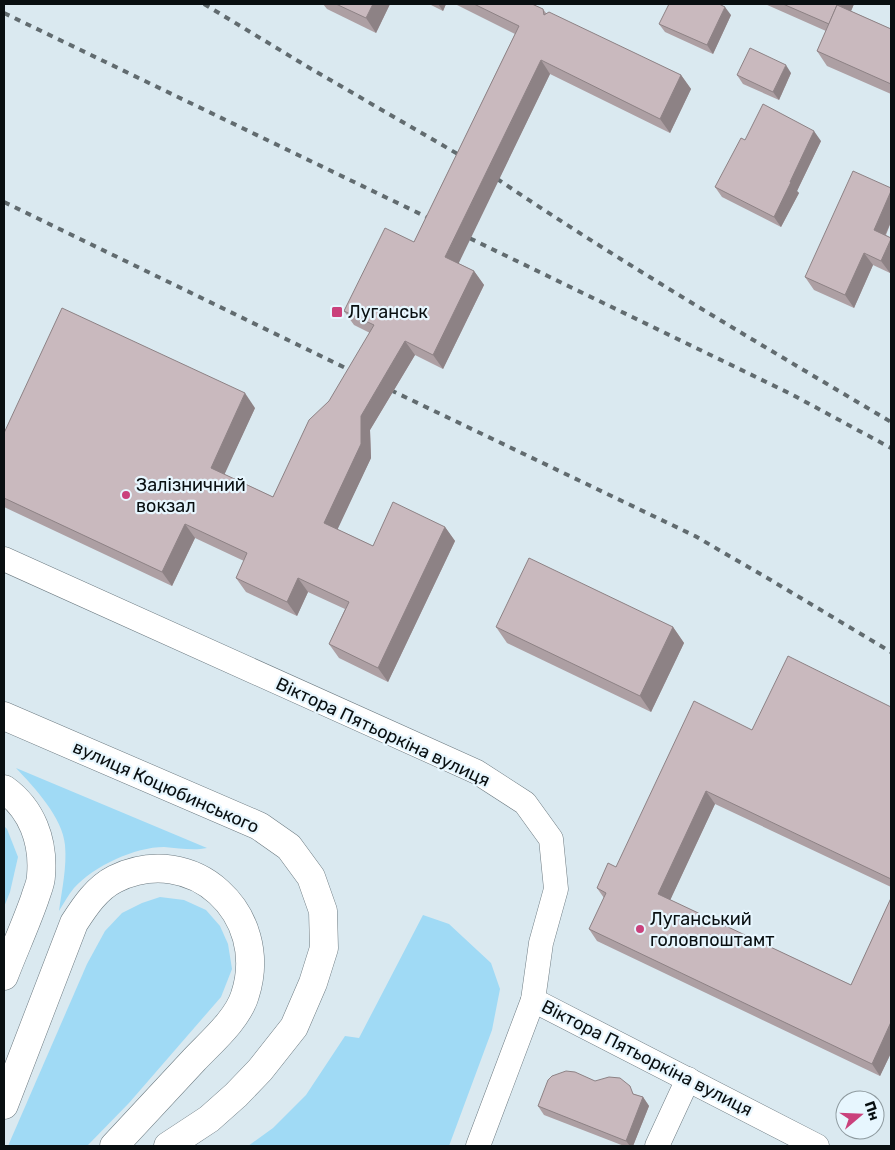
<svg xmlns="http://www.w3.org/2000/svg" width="895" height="1150" font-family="Rubik,sans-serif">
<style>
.green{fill:#a0daf5}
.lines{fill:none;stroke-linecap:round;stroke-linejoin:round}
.street-casing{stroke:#6d7b82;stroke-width:25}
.secondary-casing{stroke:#6d7b82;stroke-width:29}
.street{stroke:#fff;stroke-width:24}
.secondary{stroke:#fff;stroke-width:28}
.rail{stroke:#616b6f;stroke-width:4;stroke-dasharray:6 6;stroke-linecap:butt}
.wall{fill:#ad9fa3}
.shaded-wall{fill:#8d8285}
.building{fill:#c9b9be;stroke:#8d8285}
.poi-dot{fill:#ca417c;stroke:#e7f6fe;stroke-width:2}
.labels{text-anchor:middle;stroke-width:4.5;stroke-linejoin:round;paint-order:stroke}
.poi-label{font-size:18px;fill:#090f11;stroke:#e7f6fe;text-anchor:start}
.street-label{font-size:18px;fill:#090f11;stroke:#e7f6fe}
</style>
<rect width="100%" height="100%" fill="#dae9f0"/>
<g class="green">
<path d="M16,768l191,80c-14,3 -28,0 -43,-1 -29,0 -70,19 -90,41 -6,7 -10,15 -15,23 3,-22 8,-44 6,-66 -2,-27 -31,-58 -49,-77z"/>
<path d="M4,826l3,3 11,28 -8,35 -6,15z"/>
<path d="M160,897l24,3 22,10 14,16 8,18 4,25 -11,28 -92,106 -42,43h-79l79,-182 18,-33 17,-18 20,-10z"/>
<path d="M423,915l26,9 42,39 9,26 -8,41 -43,116h-201l25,-18 33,-33 39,-59 14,2z"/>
</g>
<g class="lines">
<defs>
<g id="street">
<path d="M4,559l473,213 48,31 26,36 5,50 -15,54 -8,57 -55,146"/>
<path d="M533,1000l284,146"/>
<path d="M657,1146l31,-67"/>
</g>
<g id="secondary">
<path d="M4,716l255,110 30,21 22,30 12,34 1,37 -11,35 -19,44 -34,43 -24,25 -27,24 -41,27"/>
<path d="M4,789c28,20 40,52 37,87 0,7 -4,15 -6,22 -9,26 -21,52 -31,78"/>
<path d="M4,1105l70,-182c11,-17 23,-35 41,-44 78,-38 156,35 130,116 -7,24 -34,47 -51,65 -27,29 -54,58 -80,86"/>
</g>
</defs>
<use href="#street" class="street-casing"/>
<use href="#secondary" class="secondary-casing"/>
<use href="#street" class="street"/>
<use href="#secondary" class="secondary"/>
<g class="rail">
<path d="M204,4l104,63 160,93"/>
<path d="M4,13l435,210"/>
<path d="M487,172c131,89 268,169 404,250"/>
<path d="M4,202l356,173"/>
<path d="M459,233l332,161 100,54"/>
<path d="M380,385l315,151 74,43 122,73"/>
</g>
</g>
<g class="wall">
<path d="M323,4h67l-14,29 -49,-24z"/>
<path d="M429,4h17l-3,7z"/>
<path d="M455,4h77l11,5 3,4 135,62 10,14 -21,44 -120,-59 -92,189 16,8 10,14 -41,84 -28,-14 -45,75 1,28 -34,71 36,17 72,-19 10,14 -67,141 -49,-24 -10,-14 16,-35 -37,-17 -11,24 -51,-24 -10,-14 8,-17 -49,-23 -23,48 -168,-79v-74l251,-25 -31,66 49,23 97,-164 -16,-8 -10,-14 70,-69 101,-208z"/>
<path d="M765,4h89l-3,7 40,18v65l-64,-28 -10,-15 9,-20z"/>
<path d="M731,15l-18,39 -48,-22 -6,-8z"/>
<path d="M791,73l-12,27 -36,-16 -6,-9z"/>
<path d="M745,140l76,1 -24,50 2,2 -18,34 -59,-30 -7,-10z"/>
<path d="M891,188v34l-5,13 5,3v33l-1,2 -17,-8 -19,43 -40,-18 -9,-13z"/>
<path d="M496,627h177l11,16 -33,69 -144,-69z"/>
<path d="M891,707v180l-176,-83 -45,96 181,85 40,-87v155l-11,23 -283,-135 -8,-12 15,-31 -7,-10 19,-21 136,-137z"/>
<path d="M595,1081l48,16 6,9 -16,40h-9l-80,-31 -6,-9z"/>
</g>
<g class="shaded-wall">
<path d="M373,4h17l-14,29 -10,-15z"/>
<path d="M438,4h8l-3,7z"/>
<path d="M841,4h13l-14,33 -8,-12z"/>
<path d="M725,7l6,8 -18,39 -6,-9z"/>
<path d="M541,60l9,14 -95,197 -10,-14z"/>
<path d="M786,65l5,8 -12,27 -6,-8z"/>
<path d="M681,75l10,14 -21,44 -10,-14z"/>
<path d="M814,131l7,10 -24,50 2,2 -18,34 -7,-10 16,-35z"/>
<path d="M891,191v31l-9,20 -8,-12z"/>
<path d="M891,239v32l-1,2 -9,-12z"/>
<path d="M864,253l9,12 -19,43 -9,-13z"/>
<path d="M474,271l10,14 -41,84 -10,-14z"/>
<path d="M405,341l10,14 -45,75 1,28 -37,79 -10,-14 37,-107z"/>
<path d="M245,393l10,15 -34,74 -10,-14z"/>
<path d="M185,524l10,14 -23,48 -10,-14z"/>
<path d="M445,527l10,14 -67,141 -10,-14z"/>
<path d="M298,578l10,14 -11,24 -10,-14z"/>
<path d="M673,627l11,16 -33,69 -11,-16z"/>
<path d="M706,791l9,13 -48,103 -9,-13z"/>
<path d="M891,1022v31l-11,23 -8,-12z"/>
<path d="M643,1097l6,9 -16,40h-3l-4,-5z"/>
</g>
<g class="building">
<path d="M336,4h37l-7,14z"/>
<path d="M474,4h58l11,5 1,6 5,-3 132,63 -21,44 -119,-59 -96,197 29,14 -41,84 -28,-14 -44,75v28l-37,79 49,23 20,-44 52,25 -67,141 -49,-24 20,-42 -51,-24 -11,24 -51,-24 11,-25 -62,-29 -23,48 -158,-74v-65l58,-125 183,85 -34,75 62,29 36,-77 20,-19 45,-76 -30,-14 41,-83 29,14 105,-216z"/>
<path d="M669,4h50l6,3 -18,38 -48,-21z"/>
<path d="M783,4h58l-1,2 -3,-1 -8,19z"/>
<path d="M837,5l54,24v55l-74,-33z"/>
<path d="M750,48l36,17 -13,27 -36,-17z"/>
<path d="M763,104l51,27 -24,51h1l-17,35 -59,-30 26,-49 4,2z"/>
<path d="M853,171l38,17v3l-17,39 17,8v1l-10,22 -17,-8 -19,42 -40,-18z"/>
<path d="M529,558l144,69 -33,69 -144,-69z"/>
<path d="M788,656l103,51v172l-185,-88 -48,103 193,91 40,-87v124l-19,42 -283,-135 17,-36 -9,-5 11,-25 8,4 78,-166 58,29z"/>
<path d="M566,1071l9,1 20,9 14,-4 11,1 10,8 3,8 10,3 -17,44 -88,-35 10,-26 4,-4z"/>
</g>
<g class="poi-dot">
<rect x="331" y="306" width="12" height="12" rx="2.5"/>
<circle cx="126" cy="495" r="5"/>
<circle cx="640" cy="929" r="5"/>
</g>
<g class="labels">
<g class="poi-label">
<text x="348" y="318">Луганськ</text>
<text x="136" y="491">Залізничний<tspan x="136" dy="21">вокзал</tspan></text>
<text x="650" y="925">Луганський<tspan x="650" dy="21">головпоштамт</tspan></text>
</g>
<g class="street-label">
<text transform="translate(383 732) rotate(25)" y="6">Віктора Пятьоркіна вулиця</text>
<text transform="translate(166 787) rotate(24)" y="6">вулиця Коцюбинського</text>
<text transform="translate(647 1058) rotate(27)" y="6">Віктора Пятьоркіна вулиця</text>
</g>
</g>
<rect width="895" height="1150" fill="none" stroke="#090f11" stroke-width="10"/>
<g transform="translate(860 1115) rotate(71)"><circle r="24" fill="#e7f6fe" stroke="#8e9a9f"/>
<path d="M0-4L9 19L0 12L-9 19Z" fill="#ca417c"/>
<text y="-8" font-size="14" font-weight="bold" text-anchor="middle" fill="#090f11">Пн</text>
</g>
</svg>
